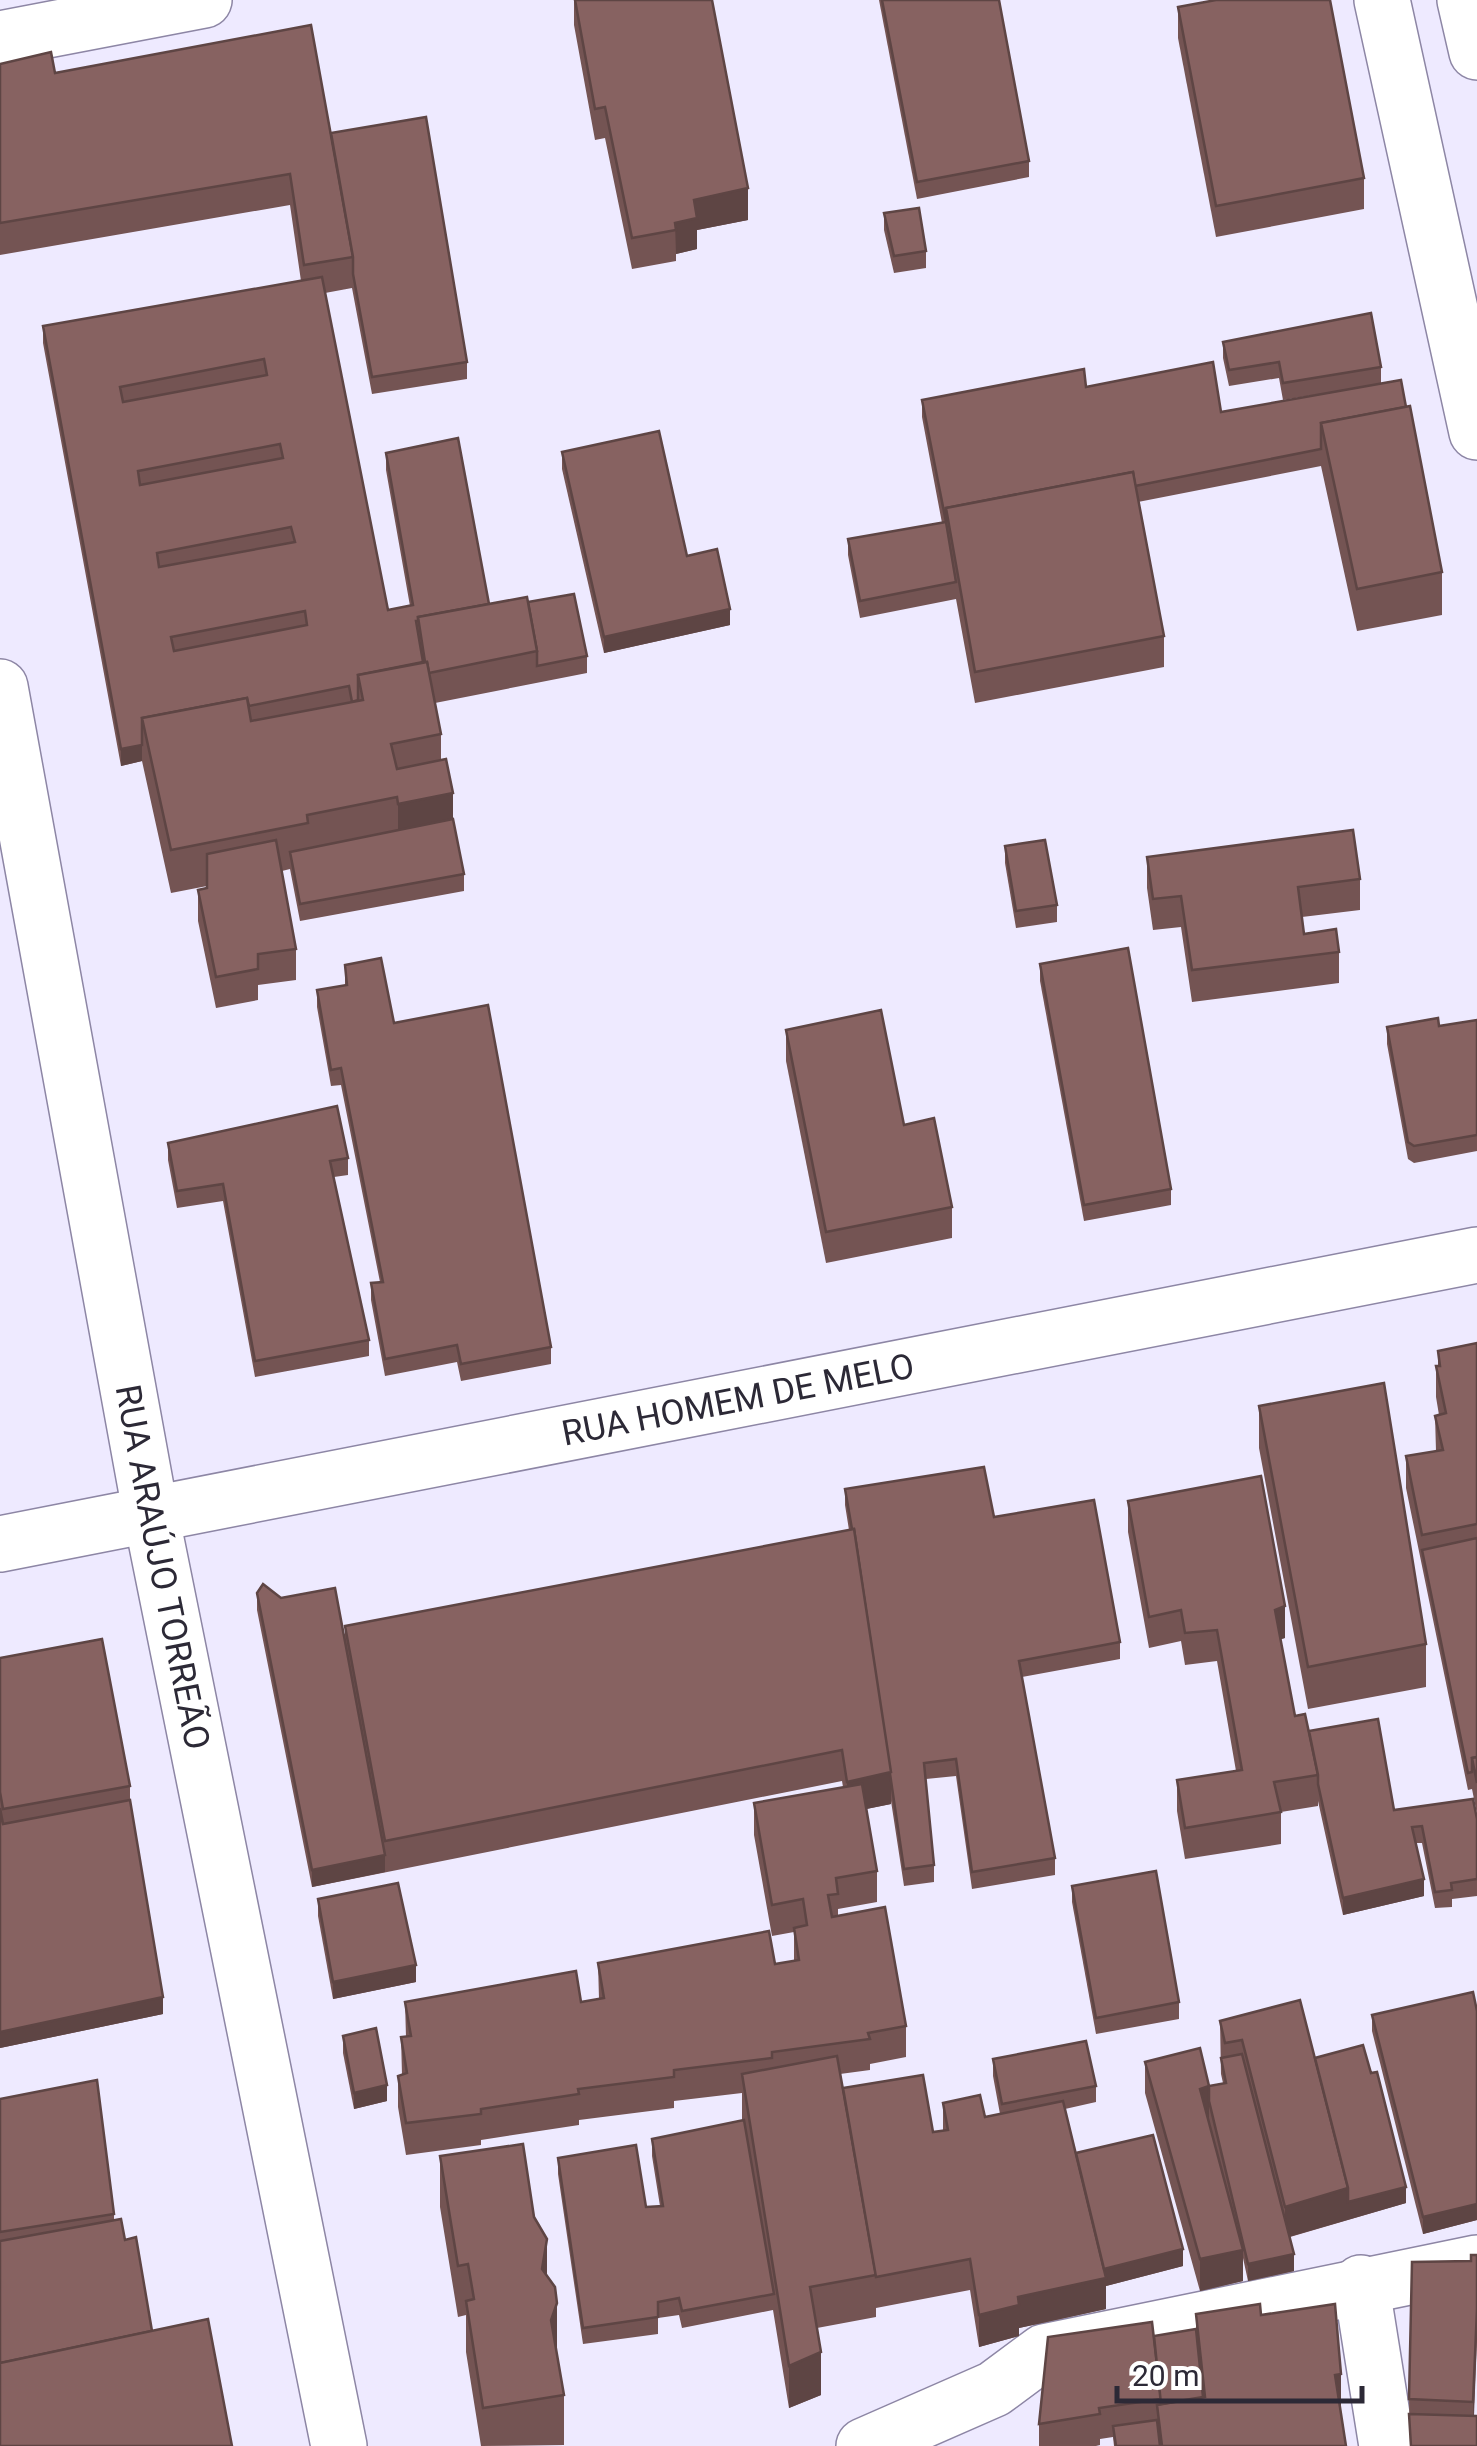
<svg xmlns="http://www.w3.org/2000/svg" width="1477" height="2446" font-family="Roboto,sans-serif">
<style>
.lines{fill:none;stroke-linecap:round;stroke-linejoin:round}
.minor-casing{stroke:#8d86a5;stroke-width:58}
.minor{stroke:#fff;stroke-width:55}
.wall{fill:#745453}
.shaded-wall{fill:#5e4544}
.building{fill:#876261;stroke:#5e4544;stroke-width:2.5;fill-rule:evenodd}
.labels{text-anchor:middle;stroke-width:10;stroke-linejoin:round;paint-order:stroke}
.street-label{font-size:35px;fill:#2c2936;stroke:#fff}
</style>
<rect width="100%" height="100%" fill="#eeeaff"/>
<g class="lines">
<defs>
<g id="minor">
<path d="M1382,0l95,432"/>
<path d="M1465,0l12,52"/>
<path d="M0,39l204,-39"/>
<path id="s1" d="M0,687l151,828 188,931"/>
<path id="s2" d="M0,1544l1477,-289"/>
<path d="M1361,2283l26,163"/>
<path d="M864,2446l130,-57 50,-37 433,-89"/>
</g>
</defs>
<use href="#minor" class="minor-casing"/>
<use href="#minor" class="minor"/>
</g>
<g class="wall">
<path d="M574,0h138l36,220 -51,10v19l-21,5v7l-44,8 -27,-131 -10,2 -21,-115z"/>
<path d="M879,0h120l30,161v16l-112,22z"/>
<path d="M1178,7l186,171v31l-148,28 -38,-199z"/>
<path d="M0,64l55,9 276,60 136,229v17l-95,15 -20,-106 -27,5 63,317 22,-4 -24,-136v-17l103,151 39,-2 59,54v17l-152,30 6,31v26l23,114v17l-164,30 -10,-52 -8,2 14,78v31l-38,5v15l-42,8 -18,-87v-31l9,-2v-2l-36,7 -29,-132 -21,5 -78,-423v-17l258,-45 -11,-76 -290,50z"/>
<path d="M884,213l42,38v17l-32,5 -10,-43z"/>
<path d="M1223,342l158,25v17l-98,16 -4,-22 -50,8 -6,-28z"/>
<path d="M1086,387l135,25 185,-5 36,165v43l-85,16 -36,-165 -183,36 26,134v31l-189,36 -19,-104 -96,19 -12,-63v-16l94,-16 -20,-106v-17z"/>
<path d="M562,452l125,104 43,69 -126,28 -42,-184z"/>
<path d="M1005,846l52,59v17l-41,6 -11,-65z"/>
<path d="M1147,857l213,22v31l-58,7 2,17 35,18v31l-147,19 -11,-75 -28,3 -6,-42z"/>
<path d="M1040,964l131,225v16l-87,16 -44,-240z"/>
<path d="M345,965l49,58 157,324v17l-90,17 -4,-19 -72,14 -14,-76v-17l9,-1 -39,-197 -10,1 -14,-79v-17l28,-5z"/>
<path d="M1477,1020v131l-63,12 -6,-4 -21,-115v-17l52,-1z"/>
<path d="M786,1030l118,95 48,82v31l-126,25 -40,-202z"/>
<path d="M168,1143l180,15v17l-14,2 35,163v16l-114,21 -32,-176 -46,7 -9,-48z"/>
<path d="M1477,1343v471l-5,-25 -4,1 -62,-302v-32l30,-5 -1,-35 4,-1 -3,-18v-31h2v-15z"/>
<path d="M1259,1406l167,238v43l-118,22 -49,-261z"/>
<path d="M845,1489l149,28 126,125v17l-98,18 33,181v17l-83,14 -16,-113 -30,3 8,86v17l-30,4 -13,-85v3l-25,5 11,62v31l-39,7v7l68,110v31l-36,7v6l-30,4 3,14 90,44 10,-1v-28l42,14 15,-3 -7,-38v-17l103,27v16l-31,7 11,44 107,113 -77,20v23l-87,19v8l-40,11 -9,-57 -94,18v9l-59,11 4,67 -32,13 -16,-98 -91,18 -3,-13 -21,3v16l-75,10 -25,-170v-16l88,49 14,-1 -8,-50v-17l90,-19v-27l-68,8v7l-95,12v5l-98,15v5l-75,10 -8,-48v-31l4,-1 -1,-38h5l-1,-35h176l18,-3 -1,-36 177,1 19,-3v-29l-22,4 -18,-101v-32l89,-16 -1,-6 -530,106 -55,-277v-17l24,5 64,44v-16l504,-96 -4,-25z"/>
<path d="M1128,1501l157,137 -5,1 15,77 14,15 85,79 83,9v77l-25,3v8l-17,1 -13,-65h-6l8,53 -81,19 -25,-114v5l-37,6v32l-96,15 -8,-48v-31l59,-9 -19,-110 -32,4 -4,-24 -32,7 -21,-116z"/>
<path d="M0,1658l130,128v14l33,214 -163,34z"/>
<path d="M1072,1886l107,116v17l-83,15 -24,-132z"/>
<path d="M318,1899l98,83 -83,17 -15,-83z"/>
<path d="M1477,2011v209l-54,14 -51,-203v-16z"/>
<path d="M1220,2021l95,37 91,145 -116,34 4,34 -46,10 -5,-23v23l-43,10 -55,-198v-31l64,24 14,-3 -2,-9z"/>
<path d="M343,2036l44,65 -33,8 -11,-56z"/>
<path d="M0,2099l114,115v7l11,19 27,91 -152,115z"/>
<path d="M440,2156l94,61 13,59 10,79 7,40v50l-83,1 -15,-94v-37l-8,2 -18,-110z"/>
<path d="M1477,2255v85l-3,76 -64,30 -1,-47z"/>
<path d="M1196,2314l65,1 80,90 -1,1 6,40h-232l-1,-9 -13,2v6l-4,1h-57v-22l115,-88 42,-7z"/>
</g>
<g class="shaded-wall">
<path d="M748,188v32l-51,10v19l-21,5 -1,-31 19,-23z"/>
<path d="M730,609v16l-126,28v-16z"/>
<path d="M142,745v16l-21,5v-17z"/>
<path d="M453,793v42l-55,11v-42z"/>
<path d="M1285,1606v32l-10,3v-31z"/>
<path d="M891,1772v32l-44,9v-31z"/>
<path d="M385,1855v17l-73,15v-17z"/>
<path d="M1424,1879v17l-81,19v-17z"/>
<path d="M416,1965v17l-83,17v-17z"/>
<path d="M163,1997v17l-163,34v-16z"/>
<path d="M387,2085v16l-33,8v-16z"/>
<path d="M1209,2086v32l-9,2v-31z"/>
<path d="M1406,2187v16l-121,35v-31l63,-19z"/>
<path d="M1477,2204v16l-54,14v-17z"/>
<path d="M547,2239v51l-5,-21z"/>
<path d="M1183,2249v17l-77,20v23l-87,19v8l-40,11v-32l39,-18 82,-27z"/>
<path d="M1243,2250v31l-43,10v-32z"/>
<path d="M1294,2254v17l-46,10v-17z"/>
<path d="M557,2303v50l-6,-33z"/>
<path d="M1476,2309v31l-3,93v-31z"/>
<path d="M821,2352v43l-32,13v-42z"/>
<path d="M1341,2374v31l-6,2v-32z"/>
</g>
<g class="building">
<path d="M575,0h137l36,188 -54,12 3,18 -22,5 1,7 -44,8 -27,-131 -10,2z"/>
<path d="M882,0h117l30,161 -112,21z"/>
<path d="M1216,0h114l34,178 -148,28 -38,-199z"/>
<path d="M311,25l42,232 -49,8 -14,-91 -290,49v-159l51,-12 4,21z"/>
<path d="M426,117l41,245 -95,15 -19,-103v-17l-22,-124z"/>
<path d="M919,208l7,43 -32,5 -10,-43z"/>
<path d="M322,277l66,333 25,-5 -27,-152 72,-15 31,166 -71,13v4h-2l7,41 -65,13v25l-6,2 -3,-16 -100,20 -2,-8 -105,20v27l-21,4 -78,-423zM264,359l3,16 -144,27 -3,-15zM280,444l3,14 -143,27 -2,-14zM291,527l4,15 -136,25 -2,-14zM305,611l2,14 -133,26 -3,-14z"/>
<path d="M1371,313l10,54 -98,16 -4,-21 -50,8 -6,-28z"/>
<path d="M1213,362l8,50 180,-32 5,27 -85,16v26l-186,37 -2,-14 -187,36v14l-24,-122 162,-31 2,18z"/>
<path d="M1410,406l32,166 -85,17 -36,-166z"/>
<path d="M659,431l28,125 30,-7 13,60 -126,28 -42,-185z"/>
<path d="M1133,472l31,164 -189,36 -29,-164z"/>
<path d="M946,522l10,60 -96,19 -12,-62z"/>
<path d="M574,594l13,62 -50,10v-15l-9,-49z"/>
<path d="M527,597l10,54 -108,22 -2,-11h-2l-7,-45z"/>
<path d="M427,662l14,72 -50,10 6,25 49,-10 7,34 -55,11 -1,-7 -90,18 1,8 -137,27 -29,-132 105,-20 4,23 112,-21 -5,-25z"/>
<path d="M453,819l11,55 -164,30 -10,-52z"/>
<path d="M1353,830l7,49 -62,8 6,47 32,-5 3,23 -147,18 -11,-74 -28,3 -6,-42z"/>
<path d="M276,840l20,109 -38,5v15l-42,8 -18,-87 9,-2v-34z"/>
<path d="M1045,840l12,65 -41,6 -11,-65z"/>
<path d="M1128,948l43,241 -87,16 -44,-241z"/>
<path d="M381,958l13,65 94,-18 63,342 -90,17 -4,-19 -72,14 -14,-76 12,-1 -42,-214 -10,2 -14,-80 30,-5 -2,-20z"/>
<path d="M881,1010l23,115 30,-7 18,89 -126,25 -40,-202z"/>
<path d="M1438,1018l1,8 38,-6v115l-63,11 -6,-4 -21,-115z"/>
<path d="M337,1106l11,52 -18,3 39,179 -114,21 -32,-177 -46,7 -9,-48z"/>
<path d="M1477,1343v181l-55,11 -16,-79 37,-6 -8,-34 11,-3 -10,-47h4l-2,-15z"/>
<path d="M1384,1383l42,261 -118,23 -49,-261z"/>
<path d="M984,1467l10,50 100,-17 26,142 -101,19 36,197 -83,14 -16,-113 -32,4 10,102 -30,4 -50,-340h-2l-7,-40z"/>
<path d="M1261,1476l24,130 -10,4 20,106 10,-2 13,61 -44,7 7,30 -96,16 -8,-48 65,-10 -25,-140 -32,3 -4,-23 -32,7 -21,-116z"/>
<path d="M854,1529l37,243 -44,10 -5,-32 -457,91 -40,-215z"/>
<path d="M1477,1538v219l-5,1v14l-4,1 -46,-223z"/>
<path d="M263,1584l18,14 54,-10 50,267 -73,15 -55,-277z"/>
<path d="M102,1639l28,147 -127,23 -3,-17v-134z"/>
<path d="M1378,1719l16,91 79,-11 4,20v60l-26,4 1,7 -17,2 -13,-66 -10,1 12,52 -81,19 -25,-114v-9l-9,-44z"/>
<path d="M1477,1757v26l-5,-25z"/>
<path d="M862,1784l15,87 -41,7 2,16 -10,1 4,22 53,-10 21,119 -38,7 2,6 -98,13v6l-98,12v7l-96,12 1,5 -98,15v5l-75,9 -8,-47 9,-3 -6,-36 10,-1 -6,-34 171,-31 5,31 23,-4 -6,-35 171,-32 6,33 24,-4 -5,-32 13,-3 -4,-26 -31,6 -18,-102z"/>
<path d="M130,1800l33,197 -163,35v-224l3,16z"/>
<path d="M1156,1871l23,131 -83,16 -24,-132z"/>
<path d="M398,1883l18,82 -83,17 -15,-83z"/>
<path d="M1473,1992l4,19v193l-54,13 -51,-202z"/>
<path d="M1300,2000l48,188 -63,19 -43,-167 -17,3 -5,-22z"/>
<path d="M376,2028l11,57 -33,8 -11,-57z"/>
<path d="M1086,2041l10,45 -94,18 -9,-45z"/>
<path d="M1363,2045l8,28 6,-1 29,115 -58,15v-14l-33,-130z"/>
<path d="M1200,2048l9,38 -9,3 43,161 -43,9 -55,-197z"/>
<path d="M1242,2054l52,200 -46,10 -39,-163v-15l17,-3 -5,-25z"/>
<path d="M837,2056l39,219 -66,12 11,65 -32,14 -47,-292z"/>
<path d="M923,2075l10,57 15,-2 -5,-27 37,-8 5,22 78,-16 43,177 -88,19 1,8 -40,10 -9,-56 -94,18 -33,-189z"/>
<path d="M97,2080l17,134 -114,18v-133z"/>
<path d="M744,2120l30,174 -92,17 -3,-13 -21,4v15l-75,11 -25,-170 78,-13 10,62 17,-1 -11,-67z"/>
<path d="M1153,2135l30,114 -79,20 -28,-116z"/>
<path d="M523,2144l11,73 13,22 -5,30 13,18 2,16 -6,17 13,75 -81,13 -17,-107 8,-2 -6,-35 -10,2 -18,-110z"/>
<path d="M121,2219l4,21 11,-3 16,94 -152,32v-122z"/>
<path d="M1471,2255h6v54l-4,93 -64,-3 3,-137 59,-1z"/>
<path d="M1260,2304l1,11 74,-11 6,70 -6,1 11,71h-184l-5,-41 48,-8 -9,-83z"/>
<path d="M208,2319l24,127h-232v-83z"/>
<path d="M1152,2322l9,77 -62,9 1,6 -61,10 9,-87z"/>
<path d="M1196,2329l7,68 -42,7 -7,-68z"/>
<path d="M1409,2414l68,2v30h-66z"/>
<path d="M1157,2420l3,26h-44l-3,-20z"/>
</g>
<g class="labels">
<g class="street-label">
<text dy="12" stroke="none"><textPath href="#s2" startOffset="752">RUA HOMEM DE MELO</textPath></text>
<text dy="12" stroke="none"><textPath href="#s1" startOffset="895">RUA ARAÚJO TORREÃO</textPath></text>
</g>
</g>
<path d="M1117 2386v15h245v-15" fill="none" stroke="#2c2936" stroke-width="5"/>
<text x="1132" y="2386" font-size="30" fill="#2c2936" stroke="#ffffff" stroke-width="8" paint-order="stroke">20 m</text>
</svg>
